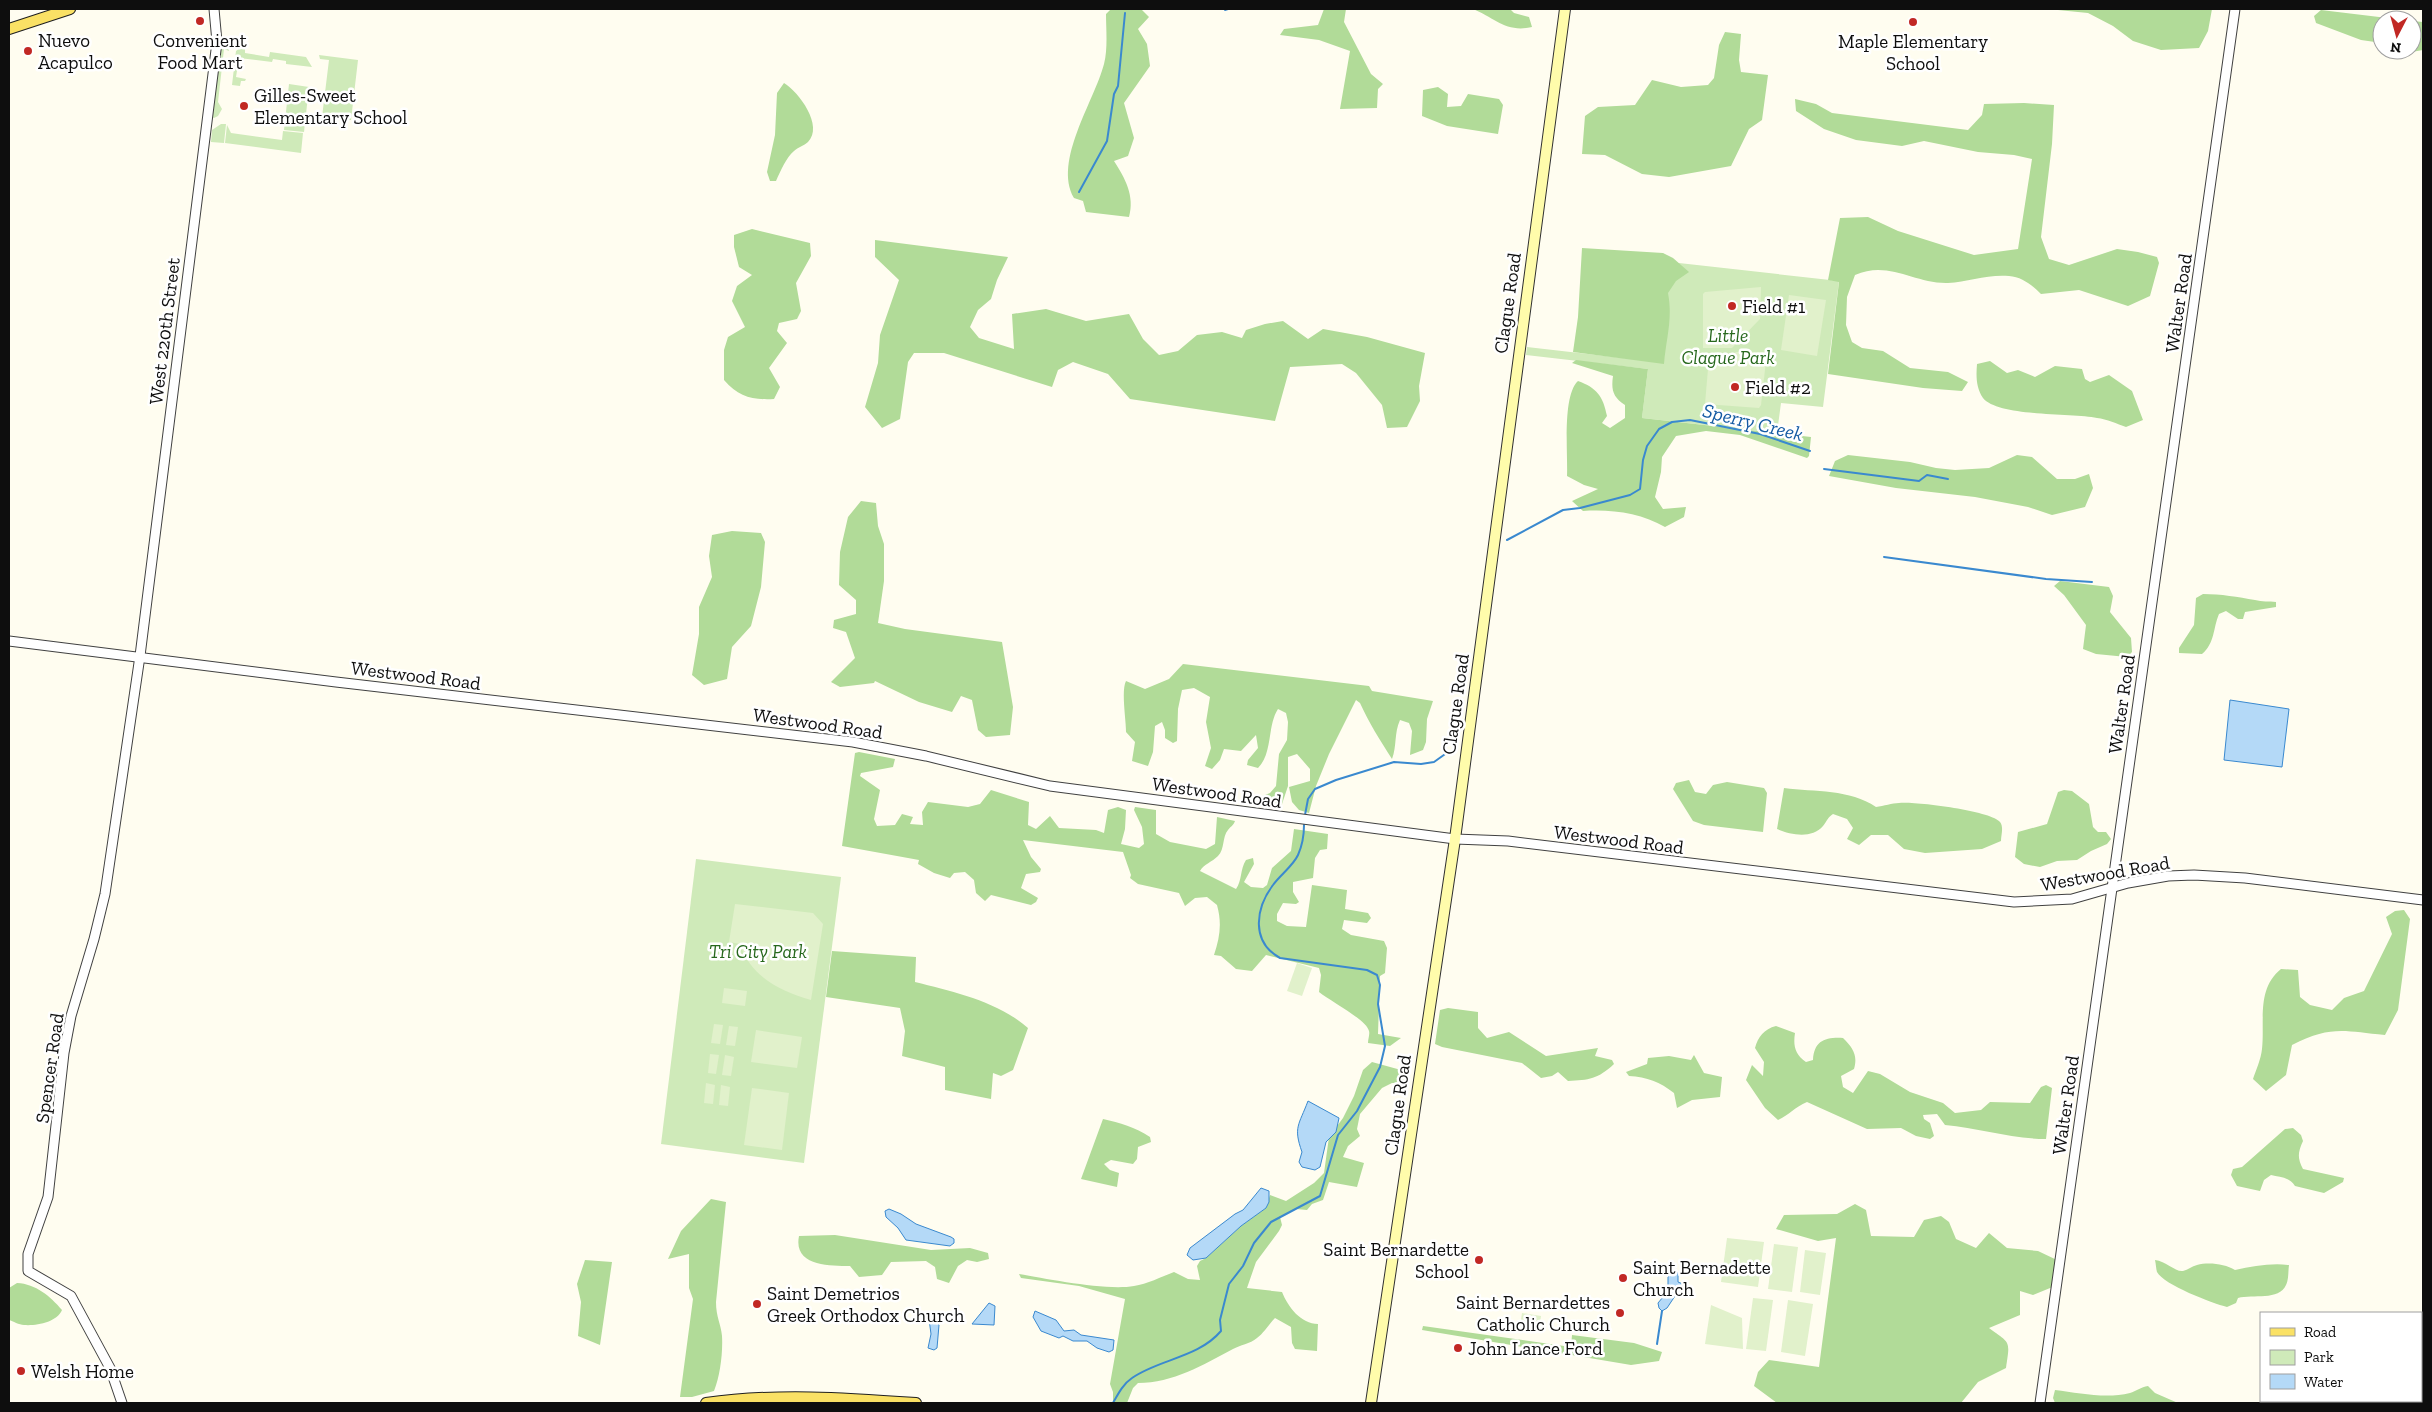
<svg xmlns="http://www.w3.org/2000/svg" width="2432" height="1412" font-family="'Zilla Slab',serif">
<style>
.green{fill:#cfeab9}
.forest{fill:#b1db98}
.pitch{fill:#e1f1cb}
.water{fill:#b4d9f7;stroke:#3a89cf}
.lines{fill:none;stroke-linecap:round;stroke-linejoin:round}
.stream{stroke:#3a89cf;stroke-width:2}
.tertiary-casing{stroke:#414141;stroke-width:11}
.secondary-casing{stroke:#303030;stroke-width:12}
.primary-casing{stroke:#1f1f1f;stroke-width:12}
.tertiary{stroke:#fff;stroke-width:9}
.secondary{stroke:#fffcab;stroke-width:10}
.primary{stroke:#fae165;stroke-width:10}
.poi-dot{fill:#c12824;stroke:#fff;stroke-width:2}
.labels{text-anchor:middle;stroke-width:5;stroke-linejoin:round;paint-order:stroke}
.poi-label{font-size:19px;fill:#0e0e0e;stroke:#fff;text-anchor:start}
.street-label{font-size:19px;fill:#0e0e0e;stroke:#fff}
.park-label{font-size:19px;font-style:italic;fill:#27681d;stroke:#fff}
.water-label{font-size:20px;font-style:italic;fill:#155ba3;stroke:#fff}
</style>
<rect width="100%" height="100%" fill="#fffdf0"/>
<g class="green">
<path d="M222,43l5,1 2,7 -5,-2 -6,53 4,7 -4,7 -4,2 -2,-1z"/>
<path d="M240,48h5v5l24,4 1,-5 36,5 6,10 -26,-3v-3l-13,-2 -1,3 -33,-4 -3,19 10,2 -1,2h-4l-1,5 -8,-1 4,-34z"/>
<path d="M319,55l39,5 -7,60h-3v-5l-20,-2 -1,4h-5l7,-57 -9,-1z"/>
<path d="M289,84l20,3 -5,45 -20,-2z"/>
<path d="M221,124h5l-2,19 -13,-1 1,-12z"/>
<path d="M227,125l4,8 51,7 1,-9 20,2 -2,20 -76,-10z"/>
<path d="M1661,261l178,20 -16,126 -42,-4 -4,30 -135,-15 6,-49 -122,-14 1,-8 122,14z"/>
<path d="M696,859l145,18 -37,286 -143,-19z"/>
</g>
<g class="forest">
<path d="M1111,9h30l8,8 -11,12 9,15 3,22 -26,37 10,35 -6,18 -14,5c11,17 21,35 15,56l-43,-5 -3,-11 -9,-3c-21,-37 20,-96 30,-134 4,-16 2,-34 2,-50z"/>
<path d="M1324,9h22l-2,13 27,52 12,10 -5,5 -1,19 -37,1 10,-58 -31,-11 -39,-5 4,-6 34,-4z"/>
<path d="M1473,9h37l4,4 15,4 3,10c-26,6 -37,-9 -59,-18z"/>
<path d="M2048,9h164l-4,22 -9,17 -38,2 -28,-9 -20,-15 -25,-13z"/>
<path d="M2321,10l83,10h-22v23l-21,-3 -45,-17 -2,-7z"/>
<path d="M2412,21l11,1v28l-23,4 -4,-4h16z"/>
<path d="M1725,32l16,2 -2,26 2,12 27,3 -6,45 -13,9 -18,37 -62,11 -27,-3 -37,-19 -23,-1 3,-38 13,-9 37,-2 17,-25 29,7 27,-2 6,-7 5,-33z"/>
<path d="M784,83c15,9 40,43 24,59 -4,4 -10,5 -14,9 -8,7 -13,19 -18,30h-6l-3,-9 8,-37 2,-42z"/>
<path d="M1438,87l10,7 -1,13 14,-1 7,-12 31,5 4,6 -5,29 -51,-8 -25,-10 1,-26z"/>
<path d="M1795,99l21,5 16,9 136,17 14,-15 2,-11 40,-1 30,2 -2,39 -11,93 8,22 20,6 48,-16 21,3 19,5 2,6 -9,33 -22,10 -49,-16 -38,4c-9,-9 -19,-17 -32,-18 -21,-2 -41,6 -61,7 -34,1 -59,-23 -93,-8l-8,22 -1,28 6,17 10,6 21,3 27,17 38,4 20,10 -6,9 -39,-3 -95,-14 11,-92 -11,-2 12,-62 28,-1 30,14 76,24 44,-6 14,-90 -18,-4 -36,-3 -54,-11 -22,5 -46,-6 -32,-11 -28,-18z"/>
<path d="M752,229l58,14 1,13 -15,27 5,28 -4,8 -18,4 -2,8 10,12 -18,25 11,19 -6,12c-22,1 -35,-2 -50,-19v-30l4,-13 17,-10 -13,-26 5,-15 15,-11 -13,-8 -5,-20v-12z"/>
<path d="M875,240l133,17 -11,23 -6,19 -13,11 -8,17 9,11 35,11 -2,-35 34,-5 40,12 43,-7 14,25 16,16 19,-4 19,-16 25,-3 20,6 4,-8 19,-6 18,-3 25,18 15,-10 44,8 58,16 -6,33 1,15 -13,26 -20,1 -5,-23 -26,-32 -14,-9 -52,3 -15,54 -145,-22 -22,-25 -35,-12 -15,8 -6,17 -108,-34h-30l-6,9 -8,57 -18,9 -17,-21 13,-44 2,-28 19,-55 -24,-23z"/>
<path d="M1582,248l81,5 10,5 16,14 -13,9 -8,12c5,26 -2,46 -4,71l-91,-12 5,-35z"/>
<path d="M1576,360l72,9 -6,49 169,19 -2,19 -2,2 -67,-23 -34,-4 -30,5 -14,21 -1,15 -6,25 8,12 23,-2 -2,10 -19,10c-24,-14 -54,-18 -82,-16l-11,-10 26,-12 -14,-4 -17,-9c1,-23 -5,-80 11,-95 19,7 25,15 29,35l-5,7 8,5 15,-10v-13c-12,-8 -14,-15 -12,-29l-41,-13z"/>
<path d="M1990,361l17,12 11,-3 17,7 20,-11 27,3 3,10 5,3 19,-7 23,16 11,29 -17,7c-9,-3 -19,-8 -29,-9 -24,-5 -99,-1 -114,-20 -7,-10 -7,-22 -6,-34z"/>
<path d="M1848,455l62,7 26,6 19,2 34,-2 28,-13 15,2 25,22h18l14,-5 4,14 -8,19 -33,8 -24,-8 -53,-10 -79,-9 -67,-12 6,-15z"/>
<path d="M861,501l15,2 2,23 6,18v37l-6,42 27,6 97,13 11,65 -3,28 -24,2 -8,-7 -6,-30 -11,-4 -9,16 -33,-10 -44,-21 -1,2 -34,4 -9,-5 24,-24 -9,-26 -13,-4 1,-8 22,-6v-14l-17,-15 1,-33 8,-35z"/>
<path d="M732,531l29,2 4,9 -4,45 -10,39 -19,21 -5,32 -23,6 -12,-10 7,-41v-27l13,-30 -3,-21 3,-21z"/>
<path d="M2060,581l49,6 4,9 -3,16 21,26 1,14 -5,5 -31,-3 -13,-5 3,-24 -22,-30 -10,-9z"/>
<path d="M2203,594c18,0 35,3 52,6 7,2 14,1 21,2v5l-31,5 -2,7h-5l-12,-8 -7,3c-6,14 -4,29 -17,40l-23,-1v-5l15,-23 2,-27z"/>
<path d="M1183,664l186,22 3,5 61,10 -6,18 -1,23 -3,8 -13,5 2,-24 -3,-8 -9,-3c-6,13 -3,26 -8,39 -12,-19 -23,-36 -32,-56l-4,-3 -27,54 -13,32 -7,27 -10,-3 -7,-8 -3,-15 21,-6v-12l-13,-15 -9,3v29l-7,21 -13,-2 -8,-8 10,-4 6,-7 3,-32 8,-14 1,-18 -2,-9 -8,-4c-11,17 -5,44 -20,59l-11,-3 1,-5 10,-12 -2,-13 -15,16 -17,-2 -4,11 -8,9 -7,-3 6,-18 -5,-26 4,-25 -16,-9 -12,2 -4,19 -1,32 -4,2 -8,-5v-8l-3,-8 -7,4 -2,26 -5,14 -16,-5 3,-19 -9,-10c0,-13 -5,-41 0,-51l19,8 24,-10z"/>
<path d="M859,752l36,7 -2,8 -32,6 -1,3 20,14 -6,29 3,7 18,-1 7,-11 11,3 -3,7 13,1 -1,-13 6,-10 40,5 12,-3 11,-14 38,12 -1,23 8,4 14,-13 9,12 37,2 8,3 4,-23 10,-3 8,3 -1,19 -4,15 18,4 5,-4 -2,-17 -8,-17 1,-3 21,3v24l14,8 36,7 9,-5 2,-27 18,4c-2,5 -4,5 -7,9 -6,7 -3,19 -10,26 -6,6 -14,8 -18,15l36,18c6,-8 4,-20 10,-29l7,-2 1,6 -10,18 7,5 12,1 4,-3 5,-17 19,-17 3,-22 34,5 -1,15 -7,1 -5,8 -2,20 -20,4v10l6,10 -3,2 -13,-1 -6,11v7l10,5 19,1 6,-42 35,5 -2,19 23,4 3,5 -4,5 -23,-3 -2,9 9,6 33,6 3,7 -2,25 -5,3 -2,58 23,4 -11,8 -22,-3c0,-4 2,-9 1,-12 -2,-11 -39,-30 -50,-39l2,-17 -2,-7 -53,-13 -14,16 -16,-2 -15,-13 -7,-1c6,-18 8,-32 3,-50l-10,-8 -12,1 -10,8 -6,-13 -41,-9 -8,-6 1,-3 -8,-23 -100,-12 8,17 10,12 -1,3 -14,2 -5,14 17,10 -2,4 -5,3 -40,-10 -6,6 -9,-8 -2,-13 -9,-8 -11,1 -4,5 -16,-5 -16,-9 1,-4 -77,-14 13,-93z"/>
<path d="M1689,780l6,12 11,2 7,-9 14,-3 37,6 3,5 -4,39 -59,-7 -11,-4 -20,-32 3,-6z"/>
<path d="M1784,788c31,4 66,1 92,19 8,-1 16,-4 23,-4 15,-2 93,8 101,19 4,5 1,13 1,19l-19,8 -57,4 -21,-4 -16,-14h-17l-12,10 -12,-6 6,-11 -6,-9 -14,-5c-5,3 -6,7 -10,12 -11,13 -32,9 -46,3z"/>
<path d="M2064,790l8,1 17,13 4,23 5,5h8l5,7 -4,5 -16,7 -14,9 -20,1 -17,6 -16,-3 -9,-7 3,-25 29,-8 11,-32z"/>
<path d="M2404,910l6,9 -12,91 -13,25c-41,-4 -54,-10 -93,10l-6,30 -20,16 -13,-12c3,-9 8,-20 9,-30 3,-27 -6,-60 19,-80l17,1 2,27 10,8 22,5 12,-12 20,-7 28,-57 -6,-17 9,-6z"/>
<path d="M832,951l84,6 -1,25c39,10 82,19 113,46l-15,42 -12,6 -8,-3 -2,26 -46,-9v-23l-43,-11 3,-25 -5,-23 -74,-11z"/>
<path d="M1448,1008l30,4v16l9,10 22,-6 37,24 52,-8 -3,8 17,4 2,4c-16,15 -25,16 -46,17l-10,-9 -6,4 -11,2 -19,-15 -80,-16 -7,-3 5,-34z"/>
<path d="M1776,1026l19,7c-2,13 0,21 11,29l7,-2c1,-19 12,-23 30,-22 10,10 15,17 11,31l-13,7 2,11 10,6 15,-22 12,3 30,18 33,11 12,10 26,-3 9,-8 40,1 11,-16 5,-2 6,3 -6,51c-34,0 -67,-11 -101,-14l-8,-11 -14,1 1,4 6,4 4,13 -4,3 -14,-3 -15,-8 -34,1 -60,-27c-12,5 -18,13 -29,18l-13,-12 -19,-28 6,-15 11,11 1,-14 -9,-14c3,-11 9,-19 21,-22z"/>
<path d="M1694,1055l10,18 18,4 -2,20 -28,3 -15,8 -3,-15c-14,-11 -27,-16 -45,-17l-3,-4 21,-8 1,-6 21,-2 22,4z"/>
<path d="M1372,1062l29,8 3,8 -2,5h-10l-10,5 -22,26 -3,15 3,7 -12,10 -5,11 21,6 -7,24 -28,-5 -6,18 -11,4 -5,6 -11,-1 -16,8 2,8 -3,6 -23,31 -9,26 35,4c6,15 19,32 36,32l-1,27 -22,-2 -3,-6 -1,-16 -16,-9c-6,6 -11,15 -18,20 -7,6 -17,7 -24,11 -30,16 -60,34 -95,34l-5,5 -6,15h-14v-11l-3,-8 15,-85 -46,-13 -58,-8 -2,-4c29,5 88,17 115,12 13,-2 27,-9 40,-14l14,7 12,1 -3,-14 3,-5 6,-3 35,-32 25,-18 4,-13 16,6 28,-18 10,-10 5,-36 14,-19 11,-22 9,-26z"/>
<path d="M1103,1119c17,4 32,8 47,18l1,5 -13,5 -1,12 -4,5 -22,-4 -7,4 6,6 9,3 -2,14 -36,-8z"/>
<path d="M2293,1128l8,7 2,6c-5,11 -6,17 0,28l41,9 -1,4 -19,11 -29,-7c-6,-9 -15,-9 -24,-11l-7,5 -4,11 -23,-5 -6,-11 2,-6 9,-2 43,-38z"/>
<path d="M711,1199l15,3 -10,100c0,15 5,22 6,34 1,17 -2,40 -8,55l-22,6h-12l13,-98 -4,-11v-34l-21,5 13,-28z"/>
<path d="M1855,1204l11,6 5,26 43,1 10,-17 17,-4 8,6 7,17 20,9 13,-15 18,15 31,3 21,10 -4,25 -22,9 -13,-4v24l-31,13c22,16 21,12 17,40l-28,14 -17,21h-184l-23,-17 4,-14 11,-12 50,7 17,-129 -18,3 -42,-12 8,-14 53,-1z"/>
<path d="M835,1235l96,15 39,-2 18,5 1,6 -12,3 -10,-2 -9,6 -9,17 -12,-4 -2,-12 -9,-6 -35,1 -9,13 -23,2 -9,-11c-21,0 -57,0 -51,-30z"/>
<path d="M585,1260l27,2 -12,83 -22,-9 3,-34 -4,-18z"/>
<path d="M2155,1260c11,1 20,12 28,11 5,-1 9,-5 14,-6 12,-3 28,-1 38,5 18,-4 36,-7 54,-5 -1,6 0,14 -3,20 -7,16 -33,9 -48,13l-2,5 -9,4c-15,-4 -63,-22 -70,-35 -1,-3 -1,-8 -2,-12z"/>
<path d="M17,1283c19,1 33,13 45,27 -5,12 -25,16 -38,15 -5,0 -11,-4 -15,-5v-32z"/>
<path d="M1423,1326l148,21 1,-12 62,8 28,9 -3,9 -28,4 -209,-35z"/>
<path d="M2421,1346h2v57h-49v-2h47z"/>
<path d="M2148,1386l7,7 23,10h-123l-2,-5 2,-8c24,3 51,9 75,3 6,-2 11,-6 18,-7z"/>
</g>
<g class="pitch">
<path d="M1761,287l-1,32 -28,29h-29v-54l2,-2z"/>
<path d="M1789,295l37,5 -9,56 -36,-6z"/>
<path d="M1736,352h31l-6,53 -2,3 -54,-4 3,-35z"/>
<path d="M735,904l78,9 10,11 -12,76c-31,-9 -60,-23 -71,-56l-11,-2z"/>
<path d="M1297,963l15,5 -10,28 -15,-5z"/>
<path d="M724,988l23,3 -2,15 -23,-3z"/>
<path d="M714,1024l9,1 -3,19 -9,-1z"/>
<path d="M729,1026l9,1 -3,19 -9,-1z"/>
<path d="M756,1030l46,7 -5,31 -46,-6z"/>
<path d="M710,1054l9,1 -3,19 -8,-1z"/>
<path d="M725,1055l9,2 -3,19 -9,-1z"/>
<path d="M706,1083l9,2 -2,19 -9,-1z"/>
<path d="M721,1085l9,2 -2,19 -9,-1z"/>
<path d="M752,1088l37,5 -7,57 -38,-5z"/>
<path d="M1727,1238l37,4 -6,45 -37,-5z"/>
<path d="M1774,1244l24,3 -6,45 -24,-3z"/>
<path d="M1805,1250l21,3 -6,42 -20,-3z"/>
<path d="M1753,1298l20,2 -7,51 -20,-2z"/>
<path d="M1788,1300l25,4 -8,52 -24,-4z"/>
<path d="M1711,1305l31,13 1,31 -38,-5z"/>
<path d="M1522,1313l19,3 -2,13 -19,-3z"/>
</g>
<g class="water">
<path d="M2230,700l59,9 -7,58 -58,-7z"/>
<path d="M1308,1101l31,17 -3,14 -10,10 -6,25 -5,3 -13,-3 -3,-5 3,-10c-9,-25 -3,-27 6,-51z"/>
<path d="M1261,1188l8,3v11l-3,6 -25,18 -35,32 -13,2 -6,-5 3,-7 45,-34 8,-4z"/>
<path d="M889,1209l12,5 15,10 35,13 3,2v4l-4,3 -44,-6 -8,-12 -12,-11 -1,-6z"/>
<path d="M1674,1271l4,2v9l12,5v4l-2,3 -13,2 -8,12 -5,3 -3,-3 -1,-5 10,-12v-14z"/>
<path d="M989,1303l6,3 -1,19 -22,-1z"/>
<path d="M1035,1311l21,9 8,11 10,-1 7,5 33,5 -1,10 -4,2 -12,-4 -10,-7h-14l-10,-5 -4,2 -18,-7 -8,-14z"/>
<path d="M934,1318l5,7 -2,23 -3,2 -6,-2 3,-14 -2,-15z"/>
</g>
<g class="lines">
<g class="stream">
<path d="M1225,10l3,-1"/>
<path d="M1079,192l28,-51 7,-47 4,-8 7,-73"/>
<path d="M1824,469l95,12 8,-6 21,4"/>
<path d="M1507,540l56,-30 17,-2 50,-13 10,-6 3,-29 4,-14 12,-17 13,-7 18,-2 70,14 50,17"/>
<path d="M1884,557l162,22 46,3"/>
<path d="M1305,815l3,-16 7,-10 21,-9 58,-18 27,2 13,-2 14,-10"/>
<path d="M1657,1344l5,-33"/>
<path d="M1113,1403c5,-9 10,-19 19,-25 27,-19 66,-20 89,-47l-1,-11 9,-36 14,-18 11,-23 17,-21 49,-26 18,-61 19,-24 23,-44 5,-21 -7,-42 2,-19 -3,-10 -10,-5 -87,-12c-29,-16 -25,-49 -7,-73 7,-10 20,-19 25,-30 4,-9 6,-20 6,-30"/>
</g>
<defs>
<g id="tertiary">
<path d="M9,641l327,41 517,60 73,14 124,30 405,53 53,2 506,61 58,-3 56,-16 40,-7 26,-1 51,3 178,22"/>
<path d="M122,1403l-12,-35 -39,-72 -43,-25v-17l20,-57 16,-144 7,-37 23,-77 11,-45 35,-238 77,-614 -3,-33"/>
<path d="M2040,1403l195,-1394"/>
</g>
<path id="secondary" d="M1371,1403l84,-564 110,-830"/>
<g id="primary">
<path d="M9,29l61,-20"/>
<path d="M706,1403c70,-10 140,-5 210,0"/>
</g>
</defs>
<use href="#tertiary" class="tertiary-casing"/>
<use href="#secondary" class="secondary-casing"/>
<use href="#primary" class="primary-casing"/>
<use href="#tertiary" class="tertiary"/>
<use href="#secondary" class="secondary"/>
<use href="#primary" class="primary"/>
</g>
<g class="poi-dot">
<circle cx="200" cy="21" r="5"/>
<circle cx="1913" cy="22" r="5"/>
<circle cx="28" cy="51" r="5"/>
<circle cx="244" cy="106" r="5"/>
<circle cx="1732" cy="306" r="5"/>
<circle cx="1735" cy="387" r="5"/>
<circle cx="1479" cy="1260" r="5"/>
<circle cx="1623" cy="1278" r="5"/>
<circle cx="757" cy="1304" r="5"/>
<circle cx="1620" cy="1313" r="5"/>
<circle cx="1458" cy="1348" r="5"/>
<circle cx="21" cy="1371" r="5"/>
</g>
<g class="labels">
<g class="poi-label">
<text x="38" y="47">Nuevo<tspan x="38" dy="22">Acapulco</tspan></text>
<text x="200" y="47" text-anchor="middle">Convenient<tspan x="200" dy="22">Food Mart</tspan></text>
<text x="1913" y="48" text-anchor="middle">Maple Elementary<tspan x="1913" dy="22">School</tspan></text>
<text x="254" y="102">Gilles-Sweet<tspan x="254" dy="22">Elementary School</tspan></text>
<text x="1742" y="313">Field #1</text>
<text x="1745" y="394">Field #2</text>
<text x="1469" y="1256" text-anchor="end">Saint Bernardette<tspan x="1469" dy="22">School</tspan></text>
<text x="1633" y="1274">Saint Bernadette<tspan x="1633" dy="22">Church</tspan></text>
<text x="767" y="1300">Saint Demetrios<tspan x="767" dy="22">Greek Orthodox Church</tspan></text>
<text x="1610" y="1309" text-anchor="end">Saint Bernardettes<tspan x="1610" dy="22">Catholic Church</tspan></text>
<text x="1468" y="1355">John Lance Ford</text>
<text x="31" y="1378">Welsh Home</text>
</g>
<g class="street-label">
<text transform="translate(1507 303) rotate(-82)" y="7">Clague Road</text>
<text transform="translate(2178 303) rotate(-82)" y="7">Walter Road</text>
<text transform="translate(164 331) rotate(-83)" y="7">West 220th Street</text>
<text transform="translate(416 675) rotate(7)" y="7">Westwood Road</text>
<text transform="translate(1455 704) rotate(-82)" y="7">Clague Road</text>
<text transform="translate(2121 704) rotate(-82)" y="7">Walter Road</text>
<text transform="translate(818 723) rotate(8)" y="7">Westwood Road</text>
<text transform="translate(1217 792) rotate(8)" y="7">Westwood Road</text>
<text transform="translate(1619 839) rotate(7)" y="7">Westwood Road</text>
<text transform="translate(2105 873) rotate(-10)" y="7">Westwood Road</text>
<text transform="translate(49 1068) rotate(-82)" y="7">Spencer Road</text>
<text transform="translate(1397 1105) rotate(-82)" y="7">Clague Road</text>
<text transform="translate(2065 1105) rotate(-82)" y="7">Walter Road</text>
</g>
<g class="park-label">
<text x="1728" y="342">Little<tspan x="1728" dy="22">Clague Park</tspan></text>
<text x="758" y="958">Tri City Park</text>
</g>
<g class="water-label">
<text transform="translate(1753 422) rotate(14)" y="7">Sperry Creek</text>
</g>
</g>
<rect width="2432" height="1412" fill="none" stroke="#0e0e0e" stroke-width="20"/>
<rect x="2260" y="1312" width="162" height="90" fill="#ffffff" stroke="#9f9f9f"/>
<rect x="2270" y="1328" width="25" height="8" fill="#fae165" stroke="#9f9f9f"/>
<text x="2304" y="1337" font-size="15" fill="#0e0e0e">Road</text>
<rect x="2270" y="1350" width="25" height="15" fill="#cfeab9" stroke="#9f9f9f"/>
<text x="2304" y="1362" font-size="15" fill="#0e0e0e">Park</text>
<rect x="2270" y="1374" width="25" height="15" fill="#b4d9f7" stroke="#9f9f9f"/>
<text x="2304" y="1387" font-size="15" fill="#0e0e0e">Water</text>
<g transform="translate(2397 35) rotate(186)"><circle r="24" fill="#ffffff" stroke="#9f9f9f"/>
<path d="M0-4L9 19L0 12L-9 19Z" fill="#c12824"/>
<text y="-8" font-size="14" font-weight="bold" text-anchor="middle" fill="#0e0e0e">N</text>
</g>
</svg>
